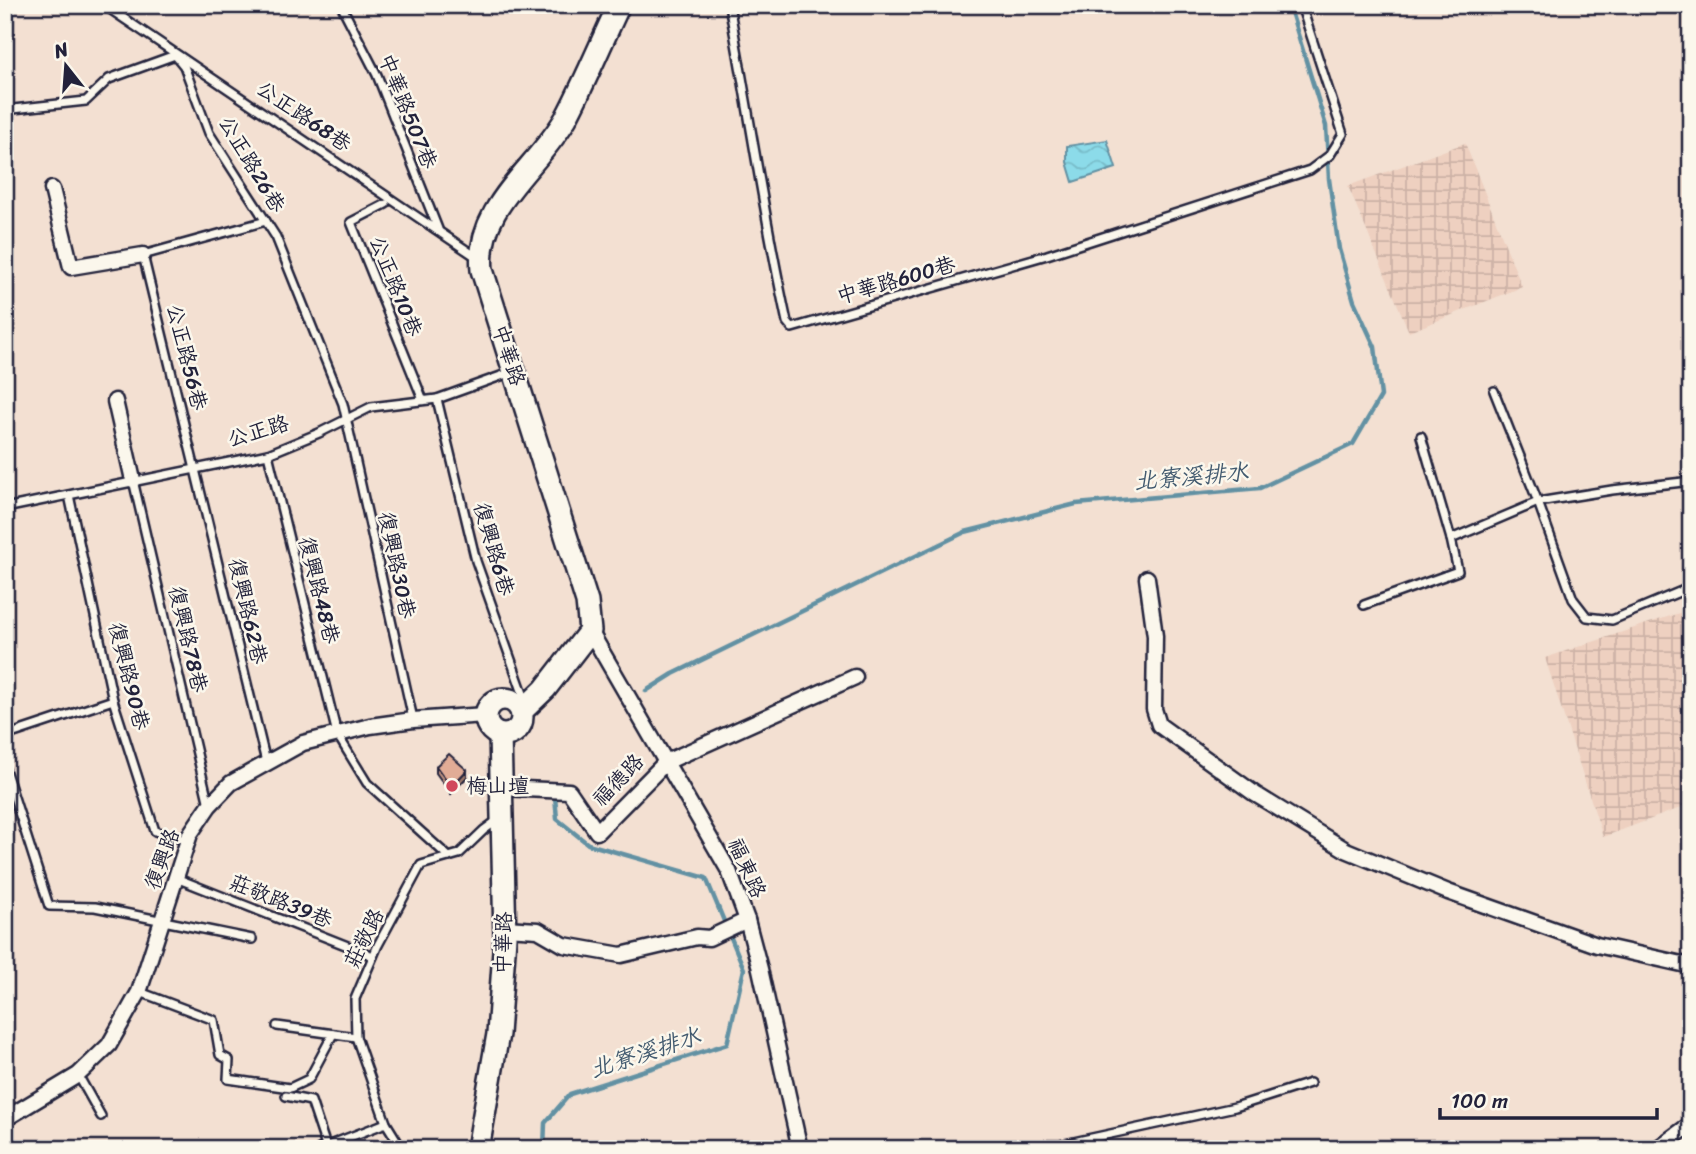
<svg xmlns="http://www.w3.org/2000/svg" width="1696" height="1154" font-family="Sriracha,'LXGW WenKai TC',sans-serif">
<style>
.industrial{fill:url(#industrial-grid)}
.water{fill:url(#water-waves);stroke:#6291a3;stroke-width:2}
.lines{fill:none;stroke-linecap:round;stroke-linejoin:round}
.stream{stroke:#6291a3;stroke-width:4.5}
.lane-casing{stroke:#22223b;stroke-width:12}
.street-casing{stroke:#22223b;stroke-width:19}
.secondary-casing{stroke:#22223b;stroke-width:26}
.lane{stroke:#fbf7ec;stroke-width:7}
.street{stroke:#fbf7ec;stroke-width:14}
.secondary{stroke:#fbf7ec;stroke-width:21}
.wall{fill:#c29481;stroke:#22223b;stroke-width:2}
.shaded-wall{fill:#9e7869;stroke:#22223b;stroke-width:2}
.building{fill:#e1ac96;stroke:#22223b;stroke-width:2}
.poi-dot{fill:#d1495b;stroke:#fbf7ec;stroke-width:2.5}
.labels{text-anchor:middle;stroke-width:5;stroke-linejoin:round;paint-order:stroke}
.street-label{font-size:21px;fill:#22223b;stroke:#fbf7ec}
.poi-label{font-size:21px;fill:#22223b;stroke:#fbf7ec;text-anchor:start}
.water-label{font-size:23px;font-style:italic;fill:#425a6f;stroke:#fbf7ec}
</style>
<defs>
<pattern id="industrial-grid" width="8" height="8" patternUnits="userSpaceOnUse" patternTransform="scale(1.75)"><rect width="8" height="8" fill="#eed0c0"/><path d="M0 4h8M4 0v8" fill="none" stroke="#ccb2a6"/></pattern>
<pattern id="water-waves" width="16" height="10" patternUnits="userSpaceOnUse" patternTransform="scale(1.75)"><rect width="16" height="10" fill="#8cdbe9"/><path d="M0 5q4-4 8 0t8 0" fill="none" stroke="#78bcc9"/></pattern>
</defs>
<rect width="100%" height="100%" fill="#f3e0d2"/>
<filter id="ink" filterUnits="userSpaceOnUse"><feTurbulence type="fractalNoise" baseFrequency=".0143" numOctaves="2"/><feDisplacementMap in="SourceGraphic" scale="14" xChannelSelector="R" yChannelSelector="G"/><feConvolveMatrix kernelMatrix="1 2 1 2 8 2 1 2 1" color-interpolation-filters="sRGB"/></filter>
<g filter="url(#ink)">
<g class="industrial">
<path d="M1465,143l57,144 -113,45 -61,-146z"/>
<path d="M1691,609v195l-88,33 -58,-179z"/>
</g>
<path class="water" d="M1107,140l9,28 -43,14 -6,-20v-16z"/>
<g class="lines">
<g class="stream">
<path d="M646,691l27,-17 292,-142 111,-28 184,-16 93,-44 28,-48 -6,-49 -21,-46 -15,-52 -10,-70 -3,-53 -37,-121"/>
<path d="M544,1149l1,-26 25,-29 157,-50 17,-75 -38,-91 -118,-34 -31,-25 -2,-23"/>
</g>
<defs>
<g id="lane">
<path d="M104,5l374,253"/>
<path d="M341,5l36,70 61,154"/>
<path d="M729,5c20,106 35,212 58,317l5,6 255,-73 263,-85 20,-15 13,-21 -42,-129"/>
<path d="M13,109l73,-8 23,-22 66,-24 9,11 25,67 67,104 67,167 70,315"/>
<path d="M386,204l-35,18 72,178"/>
<path d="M1494,391l44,111 35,97 14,18 25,3 79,-33"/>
<path d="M437,399l39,162 50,141"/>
<path d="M1421,436l30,103"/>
<path d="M268,454l69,280 30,49 82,74"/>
<path d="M133,480l76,325"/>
<path d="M69,495l44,205 42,131 33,10"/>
<path d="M5,508l263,-54 51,-21 52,-26 66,-8 75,-27"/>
<path d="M1364,605l94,-34 -7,-32 87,-37 74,-12 71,-8"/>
<path d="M5,736l108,-36"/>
<path d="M266,762l-123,-507 123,-34"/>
<path d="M5,769l44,137 46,1 157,32"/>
<path d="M176,878l197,78"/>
<path d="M140,992l74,28 6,35 9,5 -1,19 62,9 19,-9 24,-45"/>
<path d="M277,1026l79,11"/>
<path d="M78,1075l23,41"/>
<path d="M286,1096l25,5 15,45"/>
<path d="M319,1149l67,-26"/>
<path d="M402,1149l-16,-26 -30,-86 -1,-38 23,-54 43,-80 38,-11 25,-24 15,-11"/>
<path d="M1041,1149l194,-42 75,-24"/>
</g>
<g id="street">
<path d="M52,189l19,78 72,-12"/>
<path d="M115,401l18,79"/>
<path d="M1147,578l8,58 -1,73 5,16 96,69 91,56 102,42 149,53 94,21"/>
<path d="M590,631l139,240 18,49 13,49 40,180"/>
<path d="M501,788l68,3 28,41 69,-70 189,-85"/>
<path d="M505,928l33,2 26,15 57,10 76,-18 12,1 38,-18"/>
<path d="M5,1119l73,-44 31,-30 30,-53 51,-158 19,-28 22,-23 72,-40 67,-17 43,-6 72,-5"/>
<path d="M1657,1149l34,-25"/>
</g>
<g id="secondary">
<circle cx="504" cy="717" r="18"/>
<path d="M522,711l23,-22 45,-58 -3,-29 -105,-332c-7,-64 56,-102 84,-152 19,-36 35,-75 53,-113"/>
<path d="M478,1149l20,-115 7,-97 -5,-202"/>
</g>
</defs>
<use href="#lane" class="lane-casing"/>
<use href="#street" class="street-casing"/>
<use href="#secondary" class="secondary-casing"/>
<use href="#lane" class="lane"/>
<use href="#street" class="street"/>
<use href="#secondary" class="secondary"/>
</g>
<path class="wall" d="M436,766l31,11 -16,17 -15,-21z"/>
<path class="shaded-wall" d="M467,770v7l-16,17v-7z"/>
<path class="building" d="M449,754l18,16 -16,17 -15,-21z"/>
</g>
<circle class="poi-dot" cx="452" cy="786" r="7"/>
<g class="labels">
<g class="street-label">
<text transform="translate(408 111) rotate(68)" y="7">中華路507巷</text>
<text transform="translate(304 116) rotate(34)" y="7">公正路68巷</text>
<text transform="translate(252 164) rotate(59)" y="7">公正路26巷</text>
<text transform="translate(896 280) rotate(-16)" y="7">中華路600巷</text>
<text transform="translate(396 286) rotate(68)" y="7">公正路10巷</text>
<text transform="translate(509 355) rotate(72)" y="7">中華路</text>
<text transform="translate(187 357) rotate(76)" y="7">公正路56巷</text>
<text transform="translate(258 431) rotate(-16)" y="7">公正路</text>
<text transform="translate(494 549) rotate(74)" y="7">復興路6巷</text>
<text transform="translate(397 565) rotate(78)" y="7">復興路30巷</text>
<text transform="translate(319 590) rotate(76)" y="7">復興路48巷</text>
<text transform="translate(248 611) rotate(77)" y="7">復興路62巷</text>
<text transform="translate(188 639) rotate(77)" y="7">復興路78巷</text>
<text transform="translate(129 676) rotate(76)" y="7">復興路90巷</text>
<text transform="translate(618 780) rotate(-46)" y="7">福德路</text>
<text transform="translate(162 859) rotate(-70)" y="7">復興路</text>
<text transform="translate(747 868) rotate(66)" y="7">福東路</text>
<text transform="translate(281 901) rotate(22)" y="7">莊敬路39巷</text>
<text transform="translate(364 938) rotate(-64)" y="7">莊敬路</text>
<text transform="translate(503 943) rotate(-88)" y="7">中華路</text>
</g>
<g class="poi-label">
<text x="466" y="793">梅山壇</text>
</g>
<g class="water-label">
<text transform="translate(1191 476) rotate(-5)" y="8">北寮溪排水</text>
<text transform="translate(645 1052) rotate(-18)" y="8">北寮溪排水</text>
</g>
</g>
<rect width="1696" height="1154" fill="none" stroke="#fbf7ec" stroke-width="28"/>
<rect x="14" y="14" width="1668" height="1126" fill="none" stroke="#22223b" stroke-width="2.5" filter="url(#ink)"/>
<g transform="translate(66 66) rotate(343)" stroke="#fbf7ec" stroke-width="5" paint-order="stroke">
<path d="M0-5L12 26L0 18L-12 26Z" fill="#22223b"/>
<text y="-10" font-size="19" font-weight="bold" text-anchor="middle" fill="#22223b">N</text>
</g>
<path d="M1440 1108v10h217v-10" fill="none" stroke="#22223b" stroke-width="3.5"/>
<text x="1451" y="1108" font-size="21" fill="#22223b" stroke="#fbf7ec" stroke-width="5" paint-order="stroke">100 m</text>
</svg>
